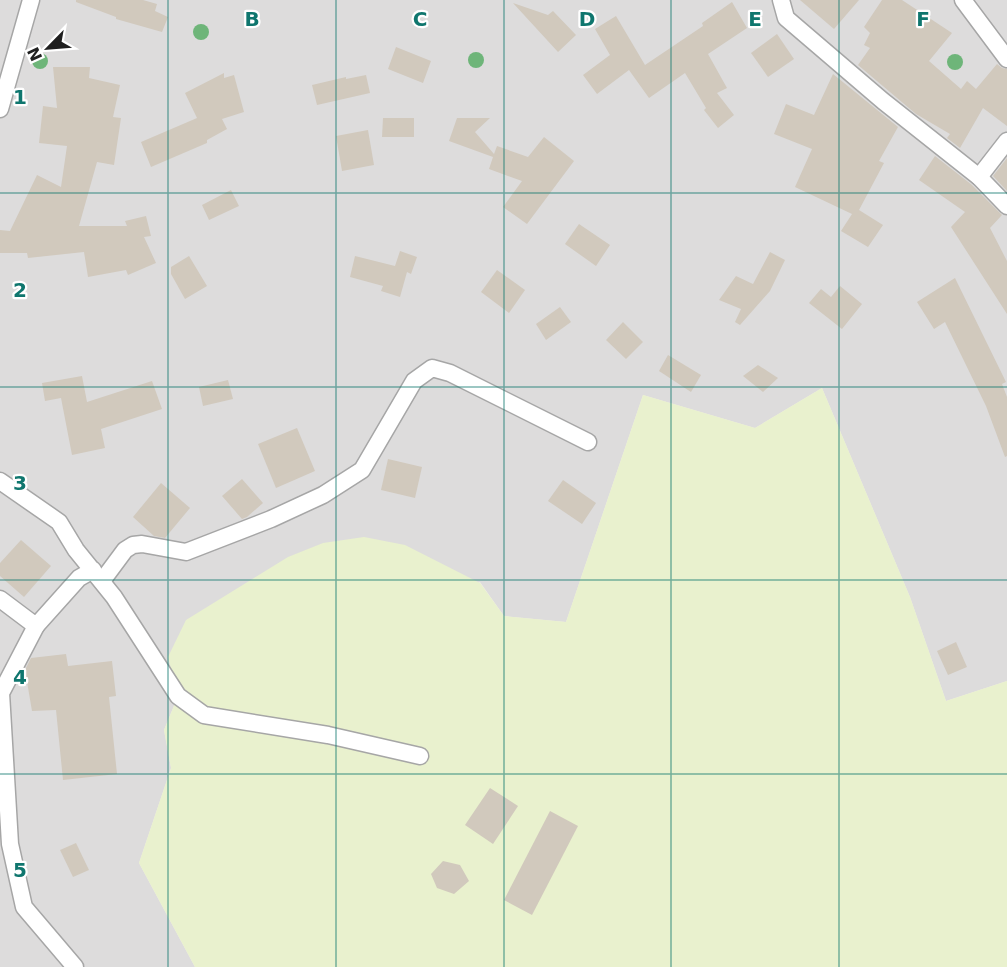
<svg xmlns="http://www.w3.org/2000/svg" width="1007" height="967" font-family="'DejaVu Sans',sans-serif">
<style>
.residential{fill:#dddcdc}
.farmland{fill:#e9f1ce}
.building{fill:#d1c9bd}
.lines{fill:none;stroke-linecap:round;stroke-linejoin:round}
.minor-casing{stroke:#a6a6a6;stroke-width:19}
.minor{stroke:#fff;stroke-width:16}
.tree{fill:#6eb579}
.grid{fill:none;stroke:#0f766e;stroke-width:1.5;stroke-opacity:0.55}
.grid-label{font-size:20px;text-anchor:middle;font-weight:bold;fill:#0f766e;stroke:#fff;stroke-width:4.5;stroke-linejoin:round;paint-order:stroke}
</style>
<rect width="100%" height="100%" fill="#f0eee4"/>
<path class="residential" d="M0,0h1007v681l-61,20 -36,-104 -88,-209 -67,40 -112,-33 -77,227 -62,-6 -24,-34 -302,114 -14,34 7,38 -32,95 56,104h-195z"/>
<path class="farmland" d="M822,388l88,209 36,104 61,-20v286h-812l-56,-104 32,-95 -7,-38 14,-34 -10,-39 18,-37 102,-63 35,-14 41,-6 41,8 75,38 24,33 62,6 77,-227 112,33z"/>
<g class="building">
<path d="M76,0h67l14,4 -2,7 13,6 -6,15 -46,-13v-2l-40,-15z"/>
<path d="M800,0h59l-25,29z"/>
<path d="M882,0h20l50,33 -23,28 32,28 6,-8 9,8 21,-25 5,4 5,1v57l-24,-18 -23,40 -13,-10 3,-4 -34,-20 -58,-49 12,-17 -6,-3 6,-12 -6,-6z"/>
<path d="M732,2l15,26 -39,26 19,34 -10,5 17,22 -16,13 -14,-18 2,-2 -21,-35 -36,25 -20,-28 -32,24 -14,-19 27,-20 -15,-26 21,-13 29,49 58,-39 -1,-3z"/>
<path d="M513,3l35,12 5,-4 23,24 -18,17z"/>
<path d="M777,34l17,25 -26,18 -17,-24z"/>
<path d="M396,47l35,14 -8,22 -35,-14z"/>
<path d="M53,67h37l-1,11 31,7 -7,32 8,1 -7,47 -17,-3 -18,64h48l-2,-5 21,-5 5,20 -7,1 12,26 -28,12 -2,-5 -38,7 -4,-25 -56,6 -1,-5h-27v-23l10,1 27,-56 24,12 6,-41 -28,-3 4,-37 14,2z"/>
<path d="M224,73v5l10,-3 10,37 -22,7 5,10 -20,11v3l-56,24 -10,-25 56,-24 -12,-25z"/>
<path d="M833,74l65,53 -19,34 5,2 -25,47 24,15 -15,22 -27,-16 11,-17 -57,-27 17,-38 -38,-15 12,-30 28,11z"/>
<path d="M366,75l4,18 -53,12 -5,-20 34,-8v2z"/>
<path d="M383,118h31v19h-32z"/>
<path d="M457,118h33l-15,14 19,22 3,-8 31,11 16,-20 30,24 -47,63 -24,-17 19,-26 -33,-12 4,-12 -44,-16z"/>
<path d="M368,130l6,35 -32,6 -6,-35z"/>
<path d="M935,156l37,29 30,30 -12,13 17,33v53l-56,-87 14,-15 -46,-32z"/>
<path d="M1007,158v33l-14,-15z"/>
<path d="M231,190l8,16 -30,14 -7,-15z"/>
<path d="M579,224l31,21 -14,21 -31,-22z"/>
<path d="M400,251l17,6 -6,17 -4,-2 -7,25 -19,-6 2,-5 -33,-9 5,-21 40,10z"/>
<path d="M770,252l15,8 -15,31 -30,34 -5,-3 6,-13 -22,-9 17,-24 17,8z"/>
<path d="M189,256l18,30 -22,13 -14,-25v-7z"/>
<path d="M497,270l28,20 -16,23 -28,-21z"/>
<path d="M955,278l51,104 -4,2 5,13v59l-2,1 -19,-51 -41,-84 -11,7 -17,-27z"/>
<path d="M840,286l22,18 -20,25 -33,-26 12,-14 10,8z"/>
<path d="M560,307l11,15 -25,18 -10,-16z"/>
<path d="M623,322l20,20 -17,17 -20,-19z"/>
<path d="M668,355l33,20 -10,17 -32,-21z"/>
<path d="M758,365l20,13 -15,14 -20,-16z"/>
<path d="M82,376l5,26 65,-21 10,28 -61,20 4,19 -33,7 -11,-57 -16,3 -3,-18z"/>
<path d="M228,380l5,19 -30,7 -4,-19z"/>
<path d="M297,428l18,43 -39,17 -18,-44z"/>
<path d="M388,459l34,8 -7,31 -34,-8z"/>
<path d="M242,479l21,24 -16,14 -5,2 -20,-23z"/>
<path d="M563,480l33,23 -14,21 -34,-23z"/>
<path d="M161,483l29,25 -25,30 -11,-2 -21,-19z"/>
<path d="M21,540l30,26 -27,31 -24,-21v-13z"/>
<path d="M956,642l11,25 -19,8 -11,-24z"/>
<path d="M66,654l2,12 44,-5 4,35 -7,1 8,77 -54,6 -7,-70 -24,1 -7,-41 6,-12z"/>
<path d="M490,788l28,18 -25,38 -28,-19z"/>
<path d="M550,811l28,15 -46,89 -28,-15z"/>
<path d="M76,843l13,27 -16,7 -13,-27z"/>
<path d="M443,861l17,4 9,16 -15,13 -17,-6 -6,-14z"/>
</g>
<g class="lines">
<defs>
<g id="minor">
<path d="M781,0l5,18 97,83 96,76 28,29"/>
<path d="M963,0l44,59"/>
<path d="M0,109l31,-109"/>
<path d="M979,177l28,-36"/>
<path d="M0,481l59,41 17,28 38,47 64,99 26,19 124,20 92,21"/>
<path d="M102,581l23,-31 8,-5 9,-1 44,8 85,-33 52,-24 39,-25 52,-89 18,-13 18,5 138,69"/>
<path d="M0,599l36,27 43,-48 14,-8"/>
<path d="M36,626l-35,67 9,151 14,63 51,60"/>
</g>
</defs>
<use href="#minor" class="minor-casing"/>
<use href="#minor" class="minor"/>
</g>
<g class="tree">
<circle cx="201" cy="32" r="8"/>
<circle cx="476" cy="60" r="8"/>
<circle cx="40" cy="61" r="8"/>
<circle cx="955" cy="62" r="8"/>
</g>
<path class="grid" d="M168,0v967M336,0v967M504,0v967M671,0v967M839,0v967M0,193h1007M0,387h1007M0,580h1007M0,774h1007"/>
<g class="grid-label">
<text x="252" y="26">B</text>
<text x="420" y="26">C</text>
<text x="587" y="26">D</text>
<text x="755" y="26">E</text>
<text x="923" y="26">F</text>
<text x="20" y="104">1</text>
<text x="20" y="297">2</text>
<text x="20" y="490">3</text>
<text x="20" y="684">4</text>
<text x="20" y="877">5</text>
</g>
<g transform="translate(48 48) rotate(245)" stroke="#ffffff" stroke-width="4.5" paint-order="stroke">
<path d="M0-4.5L10 22L0 15L-10 22Z" fill="#1f1f1f"/>
<text y="-9" font-size="16" font-weight="bold" text-anchor="middle" fill="#1f1f1f">N</text>
</g>
</svg>
